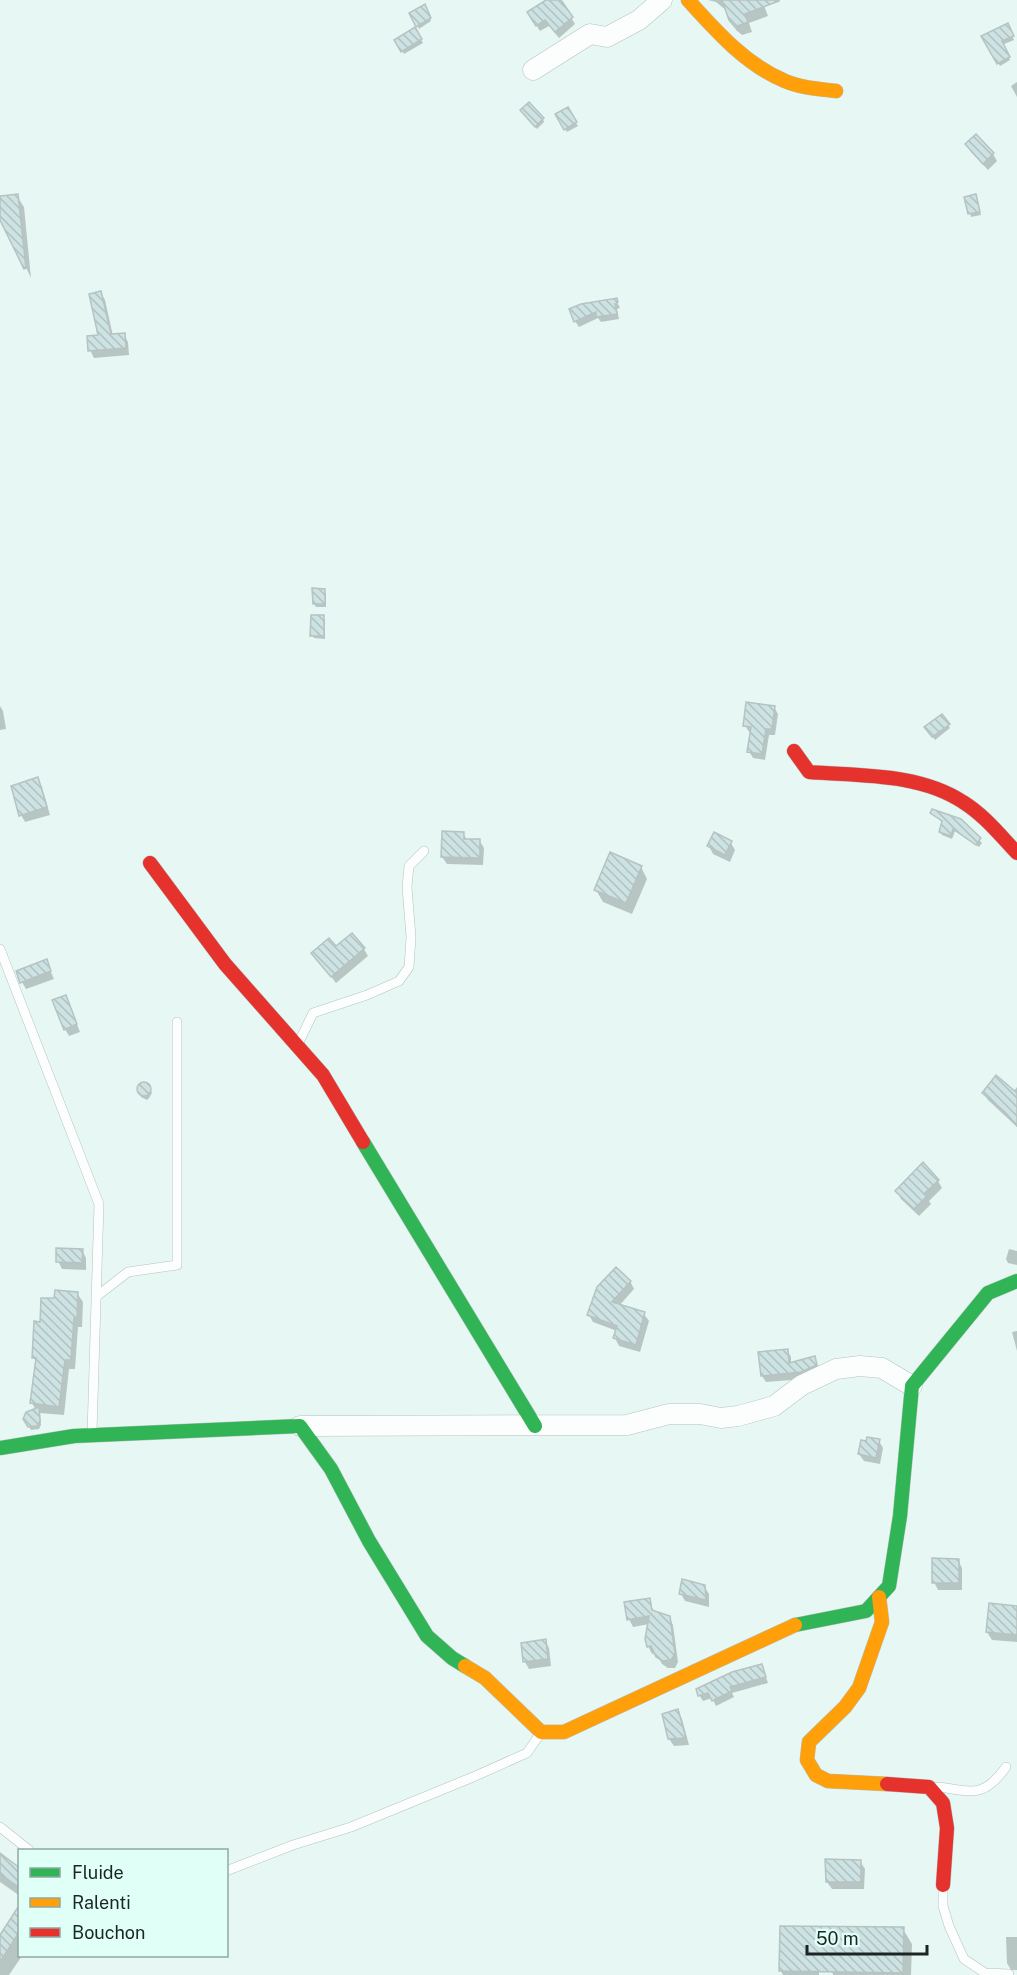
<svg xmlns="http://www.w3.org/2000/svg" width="1017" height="1975" font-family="'Public Sans',sans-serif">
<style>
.shadow{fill:#0003}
.building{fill:url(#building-back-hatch);stroke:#b6c3c2;stroke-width:1.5}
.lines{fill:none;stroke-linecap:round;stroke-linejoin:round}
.lane-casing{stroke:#b5c2bf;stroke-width:10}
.street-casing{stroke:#b5c2bf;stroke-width:21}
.fast-casing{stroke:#b5c2bf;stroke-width:15}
.slow-casing{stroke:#b5c2bf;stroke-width:15}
.jam-casing{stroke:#b5c2bf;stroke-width:15}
.lane{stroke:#fbfefd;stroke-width:9}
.street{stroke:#fbfefd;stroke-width:20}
.fast{stroke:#30b455;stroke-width:14}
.slow{stroke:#ff9f0a;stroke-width:14}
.jam{stroke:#e5322d;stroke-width:14}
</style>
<defs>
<pattern id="building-back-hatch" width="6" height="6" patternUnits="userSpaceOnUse" patternTransform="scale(1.5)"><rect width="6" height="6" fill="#cde2e2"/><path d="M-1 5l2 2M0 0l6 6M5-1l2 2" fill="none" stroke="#afc2c2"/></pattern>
</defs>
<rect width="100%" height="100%" fill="#e7f8f4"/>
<g class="shadow">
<path d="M549,0h11l15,24 -16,14 -10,-12 -9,5 -11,-18z"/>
<path d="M708,0h54l6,16 -19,7 3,9 -10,3 -6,-5 -9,-19 -11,-9z"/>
<path d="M424,6l7,15 -12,8 -8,-16z"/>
<path d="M1007,24l7,16 -12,5 8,15 -10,6 -16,-29z"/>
<path d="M415,29l8,14 -19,11 -8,-13z"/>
<path d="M1017,82v15l-6,-11z"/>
<path d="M567,109l11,17 -11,6 -10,-17z"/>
<path d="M524,114l19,5 1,3 -7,7z"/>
<path d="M976,136l17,18 4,7 -9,9 -17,-18 -4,-7z"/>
<path d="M17,196l7,11 7,71 -31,-65v-16z"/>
<path d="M975,196l6,19 -10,2 -5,-19z"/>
<path d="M101,293l4,7 8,36 11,-1 4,7 1,13 -35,3 -4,-8 10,-13z"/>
<path d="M616,300l4,8 -3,1 2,10 -18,3 -3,-4 -19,9 -4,-6z"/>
<path d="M324,590l2,3v14h-10l-2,-3z"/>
<path d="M323,617l2,3v19l-11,-1 -2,-3z"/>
<path d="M0,706l3,5 3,18 -6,1z"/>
<path d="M774,707l4,7 -3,21h-6l-4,25 -12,-2 -4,-7 3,-19h-3l-4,-7z"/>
<path d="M942,716l8,12 -15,12 -7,-9z"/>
<path d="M37,779l5,8 8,28 -25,7 -4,-7z"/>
<path d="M932,813l28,8 22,22 -3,4 -24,-16 -3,8 -10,-4 -2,-3 3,-9z"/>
<path d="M463,833l4,7h12l5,8 -1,17 -36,-1 -5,-7z"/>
<path d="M731,843l4,7 -5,12 -17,-8 -4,-8z"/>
<path d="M641,867l6,12 -15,35 -29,-12 -7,-12z"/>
<path d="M336,948l28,1 4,7 -32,27 -23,-30z"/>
<path d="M46,961l8,18 -28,10 -4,-7z"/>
<path d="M69,1004l11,28 -11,4 -4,-7z"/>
<path d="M140,1084h6l3,2 3,7 -3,5 -2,2 -6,-3 -3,-10z"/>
<path d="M1017,1087v40l-29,-27 -4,-7 29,-1z"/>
<path d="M938,1181l4,7 -13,13 2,3 -12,12 -18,-17 -4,-8z"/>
<path d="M1009,1249l8,2v14l-9,-2 -2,-4z"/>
<path d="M82,1250l4,8v12l-24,-1 -4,-8z"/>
<path d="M630,1281l4,8 -15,17 25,8 5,7 -9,31 -21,-6 -4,-8 2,-7 -24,-9 -4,-7z"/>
<path d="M77,1293l6,9 -1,25h-4l-3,42h-6l-5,46 -24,-2 1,12 -2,4 -8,1 -6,-11 11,-9 -4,-7 5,-40 -4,-6 8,-34 15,-23z"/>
<path d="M1017,1331v20l-5,-19z"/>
<path d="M787,1350l4,7v7l23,-6 6,13 -15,8 -39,3 -4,-6z"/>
<path d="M879,1441l4,7 -3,16 -16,-3 -5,-7 8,-12z"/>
<path d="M958,1560l4,8v22h-24l-4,-8z"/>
<path d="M704,1586l5,8v13l-24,-6 -4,-7z"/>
<path d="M649,1599l5,14 15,4 4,8 5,37 -3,6h-7l-6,-4 -6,-11 -4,1 -4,-8 1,-22 -16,3 -4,-8z"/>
<path d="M990,1605l27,2v35l-25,-2 -5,-8z"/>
<path d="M545,1641l4,7 2,18 -22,3 -4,-7z"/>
<path d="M762,1666l6,17 -36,10 2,4 -18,9 -4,-8 -9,3 -4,-6z"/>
<path d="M678,1711l4,8 7,26 -15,1 -5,-7z"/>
<path d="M0,1855l20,15v26l-20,-14z"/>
<path d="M860,1861l5,8 -1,20h-32l-5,-7z"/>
<path d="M20,1907v49h2l-13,19h-9v-37z"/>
<path d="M821,1928l82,1 9,15 -1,31h-78z"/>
<path d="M1006,1937h11v33h-6l-4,-7z"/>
<path d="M819,1942v33h-36l-2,-4z"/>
</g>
<g class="building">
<path d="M546,0h15l12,17 -18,15 -10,-12 -9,6 -9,-14z"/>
<path d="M722,0h57v1l-34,13 3,8 -13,5 -6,-7z"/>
<path d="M425,4l6,14 -15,9 -7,-14z"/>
<path d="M1008,23l6,13 -12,5 8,16 -13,7 -16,-28z"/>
<path d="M415,27l7,12 -21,13 -7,-12z"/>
<path d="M529,102l15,16 -9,9 -15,-17z"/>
<path d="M568,107l9,15 -13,8 -9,-16z"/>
<path d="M976,134l18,19 -11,11 -18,-20z"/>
<path d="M18,194l8,74 -2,1 -24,-49v-24z"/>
<path d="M976,194l4,18 -12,2 -4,-17z"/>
<path d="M101,291l10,43 14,-1 1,15 -38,3 -1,-15 11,-1 -9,-41z"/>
<path d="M617,298l1,4 -3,2 2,10 -21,3v-5l-22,10 -5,-13 12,-5z"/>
<path d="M312,588l13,1v15h-12z"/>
<path d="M311,615h13v21h-14z"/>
<path d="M746,702l29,4 -3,23h-6l-4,25 -15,-2 4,-25 -8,-1z"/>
<path d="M942,714l8,10 -18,13 -8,-10z"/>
<path d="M38,777l9,30 -28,9 -8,-30z"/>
<path d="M932,809l29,10 20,19 -5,7 -23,-16 -2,7 -12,-4 3,-11 -12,-8z"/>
<path d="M442,831l22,1v7h16v19l-39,-1z"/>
<path d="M714,832l18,9 -7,14 -18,-9z"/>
<path d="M610,852l32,14 -16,37 -32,-13z"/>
<path d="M352,933l13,15 -34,29 -20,-24 18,-15 7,8z"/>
<path d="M47,959l4,12 -31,12 -4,-12z"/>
<path d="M66,995l11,29 -13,6 -12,-30z"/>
<path d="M996,1075l21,18v33l-12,-14 -23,-19z"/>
<circle cx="144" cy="1089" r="7"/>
<path d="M923,1162l16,18 -14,13 3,2 -14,14 -19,-18z"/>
<path d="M56,1248l27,1 -1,14 -26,-1z"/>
<path d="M616,1267l15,14 -19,21 33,10 -9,33 -23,-7 4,-12 -30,-11 10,-28z"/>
<path d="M55,1290l23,2 -1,26h-3l-3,42h-6l-6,47 -29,-4 6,-45h-4l2,-37 6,1 1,-24h13z"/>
<path d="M788,1349l1,14 26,-7 2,9 -16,7 -40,4 -3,-24z"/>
<path d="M39,1407l1,14 -3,5 -9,1 -5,-8 3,-7z"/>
<path d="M867,1437l13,2 -4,19 -18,-4 3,-14 5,1z"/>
<path d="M932,1558l27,1v24h-27z"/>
<path d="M682,1579l23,6 1,15 -27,-6z"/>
<path d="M650,1598l2,12 18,6 5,38 -4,6 -8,1 -7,-4 -5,-11 -4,1 -2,-8 4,-23 -22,4 -3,-18z"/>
<path d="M989,1603l28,3v29l-31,-3z"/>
<path d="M546,1639l2,20 -25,3 -2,-19z"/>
<path d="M762,1664l4,13 -36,10 2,4 -20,10 -4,-8 -10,3 -2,-7 36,-17z"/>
<path d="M678,1709l8,29 -18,1 -6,-25z"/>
<path d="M0,1853l20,15v20l-20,-14z"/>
<path d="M825,1859l36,1v22h-35z"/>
<path d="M20,1904v27l-20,31v-27z"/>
<path d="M780,1926l124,1 -1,46 -124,-2z"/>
</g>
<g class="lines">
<defs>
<g id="lane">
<path d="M0,949l99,255 -7,229"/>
<path d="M298,1044l15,-31 54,-18 32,-14 10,-14 2,-30 -4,-50 2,-21 15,-15"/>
<path d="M97,1296l31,-24 49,-7v-243"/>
<path d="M938,1787c34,4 45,12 68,-20"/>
<path d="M0,1827l29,23"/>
<path d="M226,1871l67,-26 58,-18 122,-50 54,-24 13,-19"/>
<path d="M943,1888v18l6,20 15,33 21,14 24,1"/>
</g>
<g id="street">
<path d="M533,70l57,-36 17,3 32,-17 23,-20"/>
<path d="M300,1426l327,-1 42,-11h31l21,4 17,-2 36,-10 28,-21 34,-16 24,-3 22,2 30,18"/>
</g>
<g id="fast">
<path d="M363,1142l172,284"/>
<path d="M0,1448l74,-12 226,-10 31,43 38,72 58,95 25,22 13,8"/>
<path d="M795,1625l71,-14 23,-25 11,-70 12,-130 76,-93 29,-12"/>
</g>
<g id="slow">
<path d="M688,0c28,31 58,65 97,81 16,7 34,8 51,10"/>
<path d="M879,1597l3,25 -23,66 -14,19 -36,35 -2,18 9,15 12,6 59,3"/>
<path d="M465,1666l20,12 56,54h23l231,-107"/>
</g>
<g id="jam">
<path d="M794,751l15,21c51,4 110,1 154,30 21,13 37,33 54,51"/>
<path d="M150,863l75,101 98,111 40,67"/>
<path d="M887,1784l42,3 14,16 4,25 -4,57"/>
</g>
</defs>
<use href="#lane" class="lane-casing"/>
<use href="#street" class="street-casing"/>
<use href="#fast" class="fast-casing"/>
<use href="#slow" class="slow-casing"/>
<use href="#jam" class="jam-casing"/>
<use href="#lane" class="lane"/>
<use href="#street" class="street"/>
<use href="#fast" class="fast"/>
<use href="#slow" class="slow"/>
<use href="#jam" class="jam"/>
</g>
<rect x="18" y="1849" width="210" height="108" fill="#e0fff7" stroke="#91a8a3" stroke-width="1.5"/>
<rect x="30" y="1868" width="30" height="9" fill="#30b455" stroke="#91a8a3" stroke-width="1.5"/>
<text x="72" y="1879" font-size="18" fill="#1b2624">Fluide</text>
<rect x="30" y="1898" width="30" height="9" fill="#ff9f0a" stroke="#91a8a3" stroke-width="1.5"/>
<text x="72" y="1909" font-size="18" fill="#1b2624">Ralenti</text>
<rect x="30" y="1928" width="30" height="9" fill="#e5322d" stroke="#91a8a3" stroke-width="1.5"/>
<text x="72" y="1939" font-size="18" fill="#1b2624">Bouchon</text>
<path d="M807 1945v9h120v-9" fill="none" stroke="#1b2624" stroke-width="3"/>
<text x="816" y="1945" font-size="18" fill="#1b2624" stroke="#e0fff7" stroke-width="4.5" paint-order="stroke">50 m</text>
</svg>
